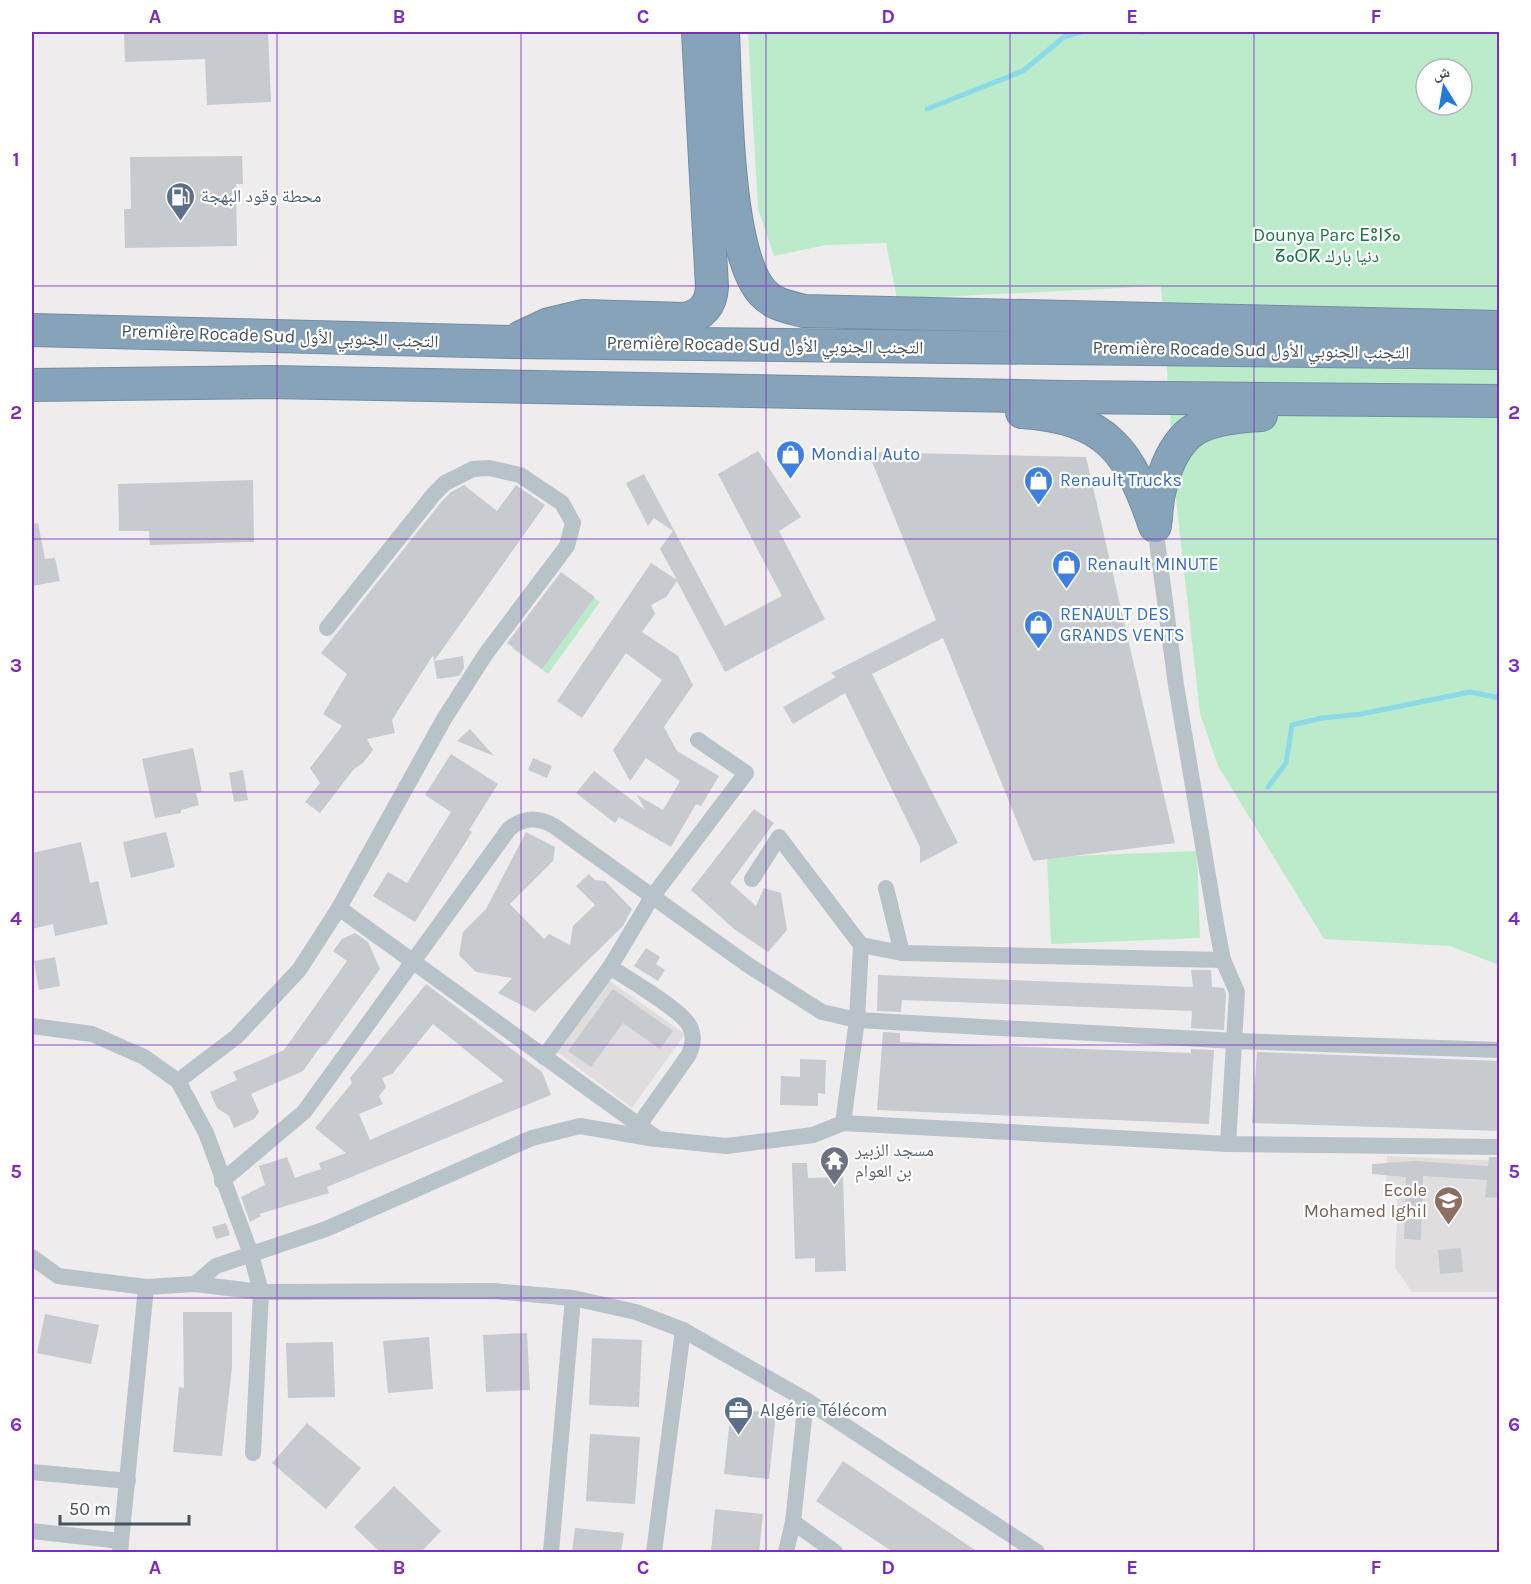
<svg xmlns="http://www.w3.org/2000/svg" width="1531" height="1584" font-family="Karla,'Noto Naskh Arabic','Noto Sans Tifinagh',sans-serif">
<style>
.education{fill:#e0ddde}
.green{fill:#bcebcb;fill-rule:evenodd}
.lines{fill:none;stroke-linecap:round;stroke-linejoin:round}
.stream{stroke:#8bdae6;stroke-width:5}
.building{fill:#c7cacf;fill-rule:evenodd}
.motorway-casing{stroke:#728ea5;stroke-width:34}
.minor{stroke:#b8c2c9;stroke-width:16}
.motorway{stroke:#86a3b9;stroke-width:32}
.grid{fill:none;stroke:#7b2cbf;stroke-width:1.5;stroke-opacity:0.55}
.labels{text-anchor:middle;stroke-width:4.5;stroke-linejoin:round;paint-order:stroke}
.service-label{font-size:18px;fill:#4e5e75;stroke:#fff;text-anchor:start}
.park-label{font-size:18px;fill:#1b7542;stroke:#fff}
.street-label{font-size:18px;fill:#465159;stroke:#fff}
.shop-label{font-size:18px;fill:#366cbe;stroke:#fff;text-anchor:start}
.worship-label{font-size:18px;fill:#5b616d;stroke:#fff;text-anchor:start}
.education-label{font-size:18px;fill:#785e54;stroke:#fff;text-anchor:end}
.neatline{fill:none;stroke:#7b2cbf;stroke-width:2}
.grid-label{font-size:20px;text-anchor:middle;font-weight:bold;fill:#7b2cbf}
</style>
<rect width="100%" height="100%" fill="#efeced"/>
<g class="education">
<path d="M607,979l78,55 -53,74 -79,-59z"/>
<path d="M1387,1156l112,5v131h-87l-17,-25 3,-82 -12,-1z"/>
</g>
<g class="green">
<path d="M748,32h751v933l-49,-19 -126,-7 -106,-173 -18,-53 -24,-214 -15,-213 -264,13 -11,-56 -60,2 -52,11 -16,-47zM1426,69h36v36h-36z"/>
<path d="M564,576l36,26 -52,72 -36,-26z"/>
<path d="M1197,851l3,87 -149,6 -4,-87z"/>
</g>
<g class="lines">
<g class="stream">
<path d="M1142,32h1"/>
<path d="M927,109l96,-38 41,-34 17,-5"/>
<path d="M1268,787l18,-24 6,-38 30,-7 39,-4 109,-22 30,6"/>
</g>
</g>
<g class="building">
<path d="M124,32h144l3,70 -64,3 -2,-46 -80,3z"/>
<path d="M242,156l1,28h-7l1,62 -112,2 -1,-39h7l-1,-52z"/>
<path d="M758,451l43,66 -22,14 46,88 -100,53 -48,-91 -11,16 -15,8 4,9 -13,18 36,24 15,29 -29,42 13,24 42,25 -18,30 -5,-2 -25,43 -52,-30 -4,6 -39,-30 18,-22 51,39 -8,-15 26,15 17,-29 -34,-23 -16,23 -17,-31 49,-70 -36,-27 -44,65 -25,-17 94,-138 26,17 -17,-31 13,-18 -19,-13 -6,8 -22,-43 18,-9 81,152 57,-30 -64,-122z"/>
<path d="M868,452l218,5 89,386 -142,18 -90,-223 -71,36 86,169 -38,20v-16l-75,-154 -52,31 -10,-17 53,-30 -5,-4 105,-53z"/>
<path d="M253,480l1,62 -104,3 -1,-14h-30l-1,-47z"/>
<path d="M464,485l33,26 19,-26 29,20 -111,156 29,-5 1,12 -5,8 -22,3 -4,-24 -41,65 3,13 -28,6 6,11 -10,13 -9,6 -34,44 -15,-11 15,-19 -10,-15 32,-42 -19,-12 24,-40 -26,-21 121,-152 9,-9z"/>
<path d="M38,523l7,36 10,-1 5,23 -28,5v-62z"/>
<path d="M561,572l34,25 -53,72 -35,-26z"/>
<path d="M470,729l24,27 -37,-15z"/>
<path d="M193,748l9,44 -6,1 3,12 -18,5v3l-26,5 -13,-59z"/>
<path d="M451,754l47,30 -29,46 3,2 -57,90 -42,-26 15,-24 19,11 44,-71 -26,-17z"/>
<path d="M533,758l19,8 -5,12 -19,-8z"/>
<path d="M243,770l5,30 -14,2 -5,-29z"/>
<path d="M754,809l20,14 -44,60 26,23 8,-18 17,5 6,37 -19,22 -34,-23 -43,-39z"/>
<path d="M166,832l9,35 -44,11 -8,-36z"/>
<path d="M526,832l29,15 -2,14 -43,43 34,35 5,-5 21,11 3,-19 22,-21 -19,-19 13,-12 6,6 10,1 27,28 -9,17 -88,86 -37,-19 14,-15 -36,-6 -17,-17 4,-23 23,-23z"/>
<path d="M81,842l9,41 8,-2 10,43 -53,12 -2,-12 -21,5v-76z"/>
<path d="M355,933l13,9 12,27 -53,74 -6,3 -18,25 -52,23 8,18 -5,7 -20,9 -5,-12 -12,-8 -7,-16 27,-12 -4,-8 51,-22 63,-89 -14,-10 9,-12z"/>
<path d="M646,948l14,9 -4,7 9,6 -7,11 -24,-15z"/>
<path d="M55,957l5,29 -21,4 -5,-29z"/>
<path d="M1191,970h20l1,17 12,1 2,6 -2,36 -33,-2 1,-17 -290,-11 -1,12 -24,-1 1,-36 315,12z"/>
<path d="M426,984l116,88 9,23 -224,92 2,6 -70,21 2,2 -11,6 -9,-25 24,-12 -6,-19 28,-9 8,21 26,-9 -2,-6 27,-10 -31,-25 37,-45 -2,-5zM433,1024l71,57 -134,59 -11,-26 24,-10 -4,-8 7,-9 -4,-9 10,-4z"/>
<path d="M613,989l60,42 -13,18 -37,-26 -32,44 -23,-16z"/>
<path d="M883,1032l17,1v9l291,11v-4l23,1 -5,74 -332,-14z"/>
<path d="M1257,1052l243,9v70l-248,-8z"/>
<path d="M800,1059l26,1 -1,34 -7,-1v13l-38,-1 1,-29 19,1z"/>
<path d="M1489,1157h11v41l-15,-1 2,-17 -64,-4 -2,64 -17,-1 2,-62 -34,-3v-10l43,-3 73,5z"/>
<path d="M792,1163h15l1,15 35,-1 3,94 -31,1v-14l-20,1z"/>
<path d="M226,1223l4,12 -14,4 -4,-12z"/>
<path d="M1461,1248l2,24 -23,2 -2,-24z"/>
<path d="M183,1312h49v55l-10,89 -49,-4 6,-65 5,1z"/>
<path d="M45,1314l54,11 -8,39 -54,-11z"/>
<path d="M527,1333l3,57 -44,2 -3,-57z"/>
<path d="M429,1337l4,52 -45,4 -5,-52z"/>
<path d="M592,1338l50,2 -3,67 -50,-2z"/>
<path d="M333,1342l2,55 -47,1 -2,-55z"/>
<path d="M731,1409l45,4 -7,66 -45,-5z"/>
<path d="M307,1423l54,45 -35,41 -54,-46z"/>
<path d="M590,1434l50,3 -5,67 -49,-3z"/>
<path d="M843,1461l135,91h-85l-77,-51z"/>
<path d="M394,1486l47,45 -20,21h-41l-26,-25z"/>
<path d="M715,1509l48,5 -4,38h-48z"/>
<path d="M575,1528l49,5 -3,19h-49z"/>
</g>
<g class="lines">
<defs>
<g id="motorway">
<path d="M723,32c3,57 2,220 40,261 11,12 26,14 41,18l696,16"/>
<path d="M32,330l478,12 990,11"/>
<path d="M521,337l28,-13 34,-8 102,3c17,-4 26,-14 27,-32l-14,-255"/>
<path d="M32,385l237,-3 796,15 435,4"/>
<path d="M1022,412c85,6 107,38 133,114"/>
<path d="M1156,519c1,-31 14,-79 45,-93 19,-8 40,-10 60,-11"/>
</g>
</defs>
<use href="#motorway" class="motorway-casing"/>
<g class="minor">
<path d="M1155,526l21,159 41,244 6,31 14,32 -9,152"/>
<path d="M886,888l16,65"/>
<path d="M339,908l319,231 68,7 87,-11 30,-12 14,-103 4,-75 -82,-108 -27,42"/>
<path d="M861,945l41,8 321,7"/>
<path d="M610,967c18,12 70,42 79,58 6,10 4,21 -1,31l-49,69"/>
<path d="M32,1026l60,8 52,23 34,24 28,52 45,121 10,38 -8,161"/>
<path d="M544,1057l66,-90 42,-70 94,-124 -48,-33"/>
<path d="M178,1081l58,-44 63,-67 40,-62 105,-189 41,-64 82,-109 6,-23 -11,-20 -42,-28 -31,-7 -16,1 -28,14 -11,11 -107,134"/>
<path d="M843,1123l385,21 272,3"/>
<path d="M222,1181l82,-69 205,-283c15,-12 28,-12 45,-3l194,139 74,47 35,8 379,21 264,9"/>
<path d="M32,1257l26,19 88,11 49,-3 66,8 232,-1 80,7 63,14 47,18 123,70 231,152"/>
<path d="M195,1284l21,-18 110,-37 206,-91 48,-12 75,13"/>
<path d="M32,1472l96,9"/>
<path d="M793,1522l42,30"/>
<path d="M32,1531l89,10"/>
<path d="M120,1552l26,-265"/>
<path d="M551,1552l22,-254"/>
<path d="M654,1552l29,-222"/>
<path d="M786,1552l7,-30 13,-122"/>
</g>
<use href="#motorway" class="motorway"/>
</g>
<path class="grid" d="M277,32v1520M521,32v1520M766,32v1520M1010,32v1520M1254,32v1520M32,286h1468M32,539h1468M32,792h1468M32,1045h1468M32,1298h1468"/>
<defs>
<symbol id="fuel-pin" viewBox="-11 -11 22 30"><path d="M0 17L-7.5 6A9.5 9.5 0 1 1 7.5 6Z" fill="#5c6f8a" stroke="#fff"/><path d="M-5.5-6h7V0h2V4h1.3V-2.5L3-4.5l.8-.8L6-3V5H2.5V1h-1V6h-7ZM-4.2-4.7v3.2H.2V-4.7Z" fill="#fff"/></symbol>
<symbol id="shop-pin" viewBox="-11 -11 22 30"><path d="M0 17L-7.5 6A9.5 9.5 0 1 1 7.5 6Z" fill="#3f7fe0" stroke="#fff"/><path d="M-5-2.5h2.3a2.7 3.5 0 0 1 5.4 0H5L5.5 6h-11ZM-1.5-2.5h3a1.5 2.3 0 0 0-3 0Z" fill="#fff"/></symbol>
<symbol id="temple-pin" viewBox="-11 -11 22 30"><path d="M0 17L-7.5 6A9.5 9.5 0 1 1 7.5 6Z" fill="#6b7280" stroke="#fff"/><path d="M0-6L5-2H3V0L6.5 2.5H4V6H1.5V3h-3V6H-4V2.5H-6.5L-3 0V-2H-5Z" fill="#fff"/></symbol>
<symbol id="school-pin" viewBox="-11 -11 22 30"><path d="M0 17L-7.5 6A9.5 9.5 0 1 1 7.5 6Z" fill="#8d6e63" stroke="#fff"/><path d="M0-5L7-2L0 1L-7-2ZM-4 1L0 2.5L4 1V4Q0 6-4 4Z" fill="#fff"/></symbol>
<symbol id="office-pin" viewBox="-11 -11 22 30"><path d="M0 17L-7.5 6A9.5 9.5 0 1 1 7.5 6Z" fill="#5c6f8a" stroke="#fff"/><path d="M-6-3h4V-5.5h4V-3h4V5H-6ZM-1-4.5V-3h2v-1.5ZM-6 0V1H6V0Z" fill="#fff"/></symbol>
</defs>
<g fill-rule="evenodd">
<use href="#fuel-pin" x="164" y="180" width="33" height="45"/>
<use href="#shop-pin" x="774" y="438" width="33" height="45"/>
<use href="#shop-pin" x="1022" y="464" width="33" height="45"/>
<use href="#shop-pin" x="1050" y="548" width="33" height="45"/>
<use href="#shop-pin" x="1022" y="608" width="33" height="45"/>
<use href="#temple-pin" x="818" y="1144" width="33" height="45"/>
<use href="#school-pin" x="1432" y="1184" width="33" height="45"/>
<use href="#office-pin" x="722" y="1394" width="33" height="45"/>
</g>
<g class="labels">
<g class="service-label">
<text x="201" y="202">محطة وقود البهجة</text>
<text x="760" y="1416">Algérie Télécom</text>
</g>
<g class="park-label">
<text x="1327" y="241">Dounya Parc ⴹⵓⵏⵢⴰ<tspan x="1327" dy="21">ⵒⴰⵔⴽ دنيا بارك</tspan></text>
</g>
<g class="street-label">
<text transform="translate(280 336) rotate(2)" y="6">Première Rocade Sud التجنب الجنوبي الأول</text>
<text transform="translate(765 345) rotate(1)" y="6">Première Rocade Sud التجنب الجنوبي الأول</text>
<text transform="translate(1251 350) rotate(1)" y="6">Première Rocade Sud التجنب الجنوبي الأول</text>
</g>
<g class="shop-label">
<text x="811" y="460">Mondial Auto</text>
<text x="1060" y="486">Renault Trucks</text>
<text x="1087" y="570">Renault MINUTE</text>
<text x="1060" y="620">RENAULT DES<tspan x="1060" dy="21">GRANDS VENTS</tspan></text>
</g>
<g class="worship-label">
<text x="855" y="1156">مسجد الزبير<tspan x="855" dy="21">بن العوام</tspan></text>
</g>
<g class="education-label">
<text x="1427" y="1196">Ecole<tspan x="1427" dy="21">Mohamed Ighil</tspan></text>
</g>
</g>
<rect width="1531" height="1584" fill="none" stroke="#ffffff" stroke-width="66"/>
<g transform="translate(1444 87) rotate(349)"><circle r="28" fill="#ffffff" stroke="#b5b9bd" stroke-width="1.5"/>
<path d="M0-4.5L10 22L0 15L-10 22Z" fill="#237cd3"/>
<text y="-9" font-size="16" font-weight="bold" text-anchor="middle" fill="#465159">ش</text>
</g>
<path d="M60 1515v9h129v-9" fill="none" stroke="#465159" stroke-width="3"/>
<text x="69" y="1515" font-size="18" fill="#465159" stroke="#ffffff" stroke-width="4.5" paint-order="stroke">50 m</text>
<rect x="33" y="33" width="1465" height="1518" class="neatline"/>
<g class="grid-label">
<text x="155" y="23">A</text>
<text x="399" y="23">B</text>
<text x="643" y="23">C</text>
<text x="888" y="23">D</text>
<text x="1132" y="23">E</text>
<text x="1376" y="23">F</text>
<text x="16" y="166">1</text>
<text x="1514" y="166">1</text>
<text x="16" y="419">2</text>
<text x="1514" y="419">2</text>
<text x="16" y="672">3</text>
<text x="1514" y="672">3</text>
<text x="16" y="925">4</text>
<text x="1514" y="925">4</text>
<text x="16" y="1178">5</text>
<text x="1514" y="1178">5</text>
<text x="16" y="1431">6</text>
<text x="1514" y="1431">6</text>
<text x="155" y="1574">A</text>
<text x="399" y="1574">B</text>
<text x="643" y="1574">C</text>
<text x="888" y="1574">D</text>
<text x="1132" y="1574">E</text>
<text x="1376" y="1574">F</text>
</g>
</svg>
